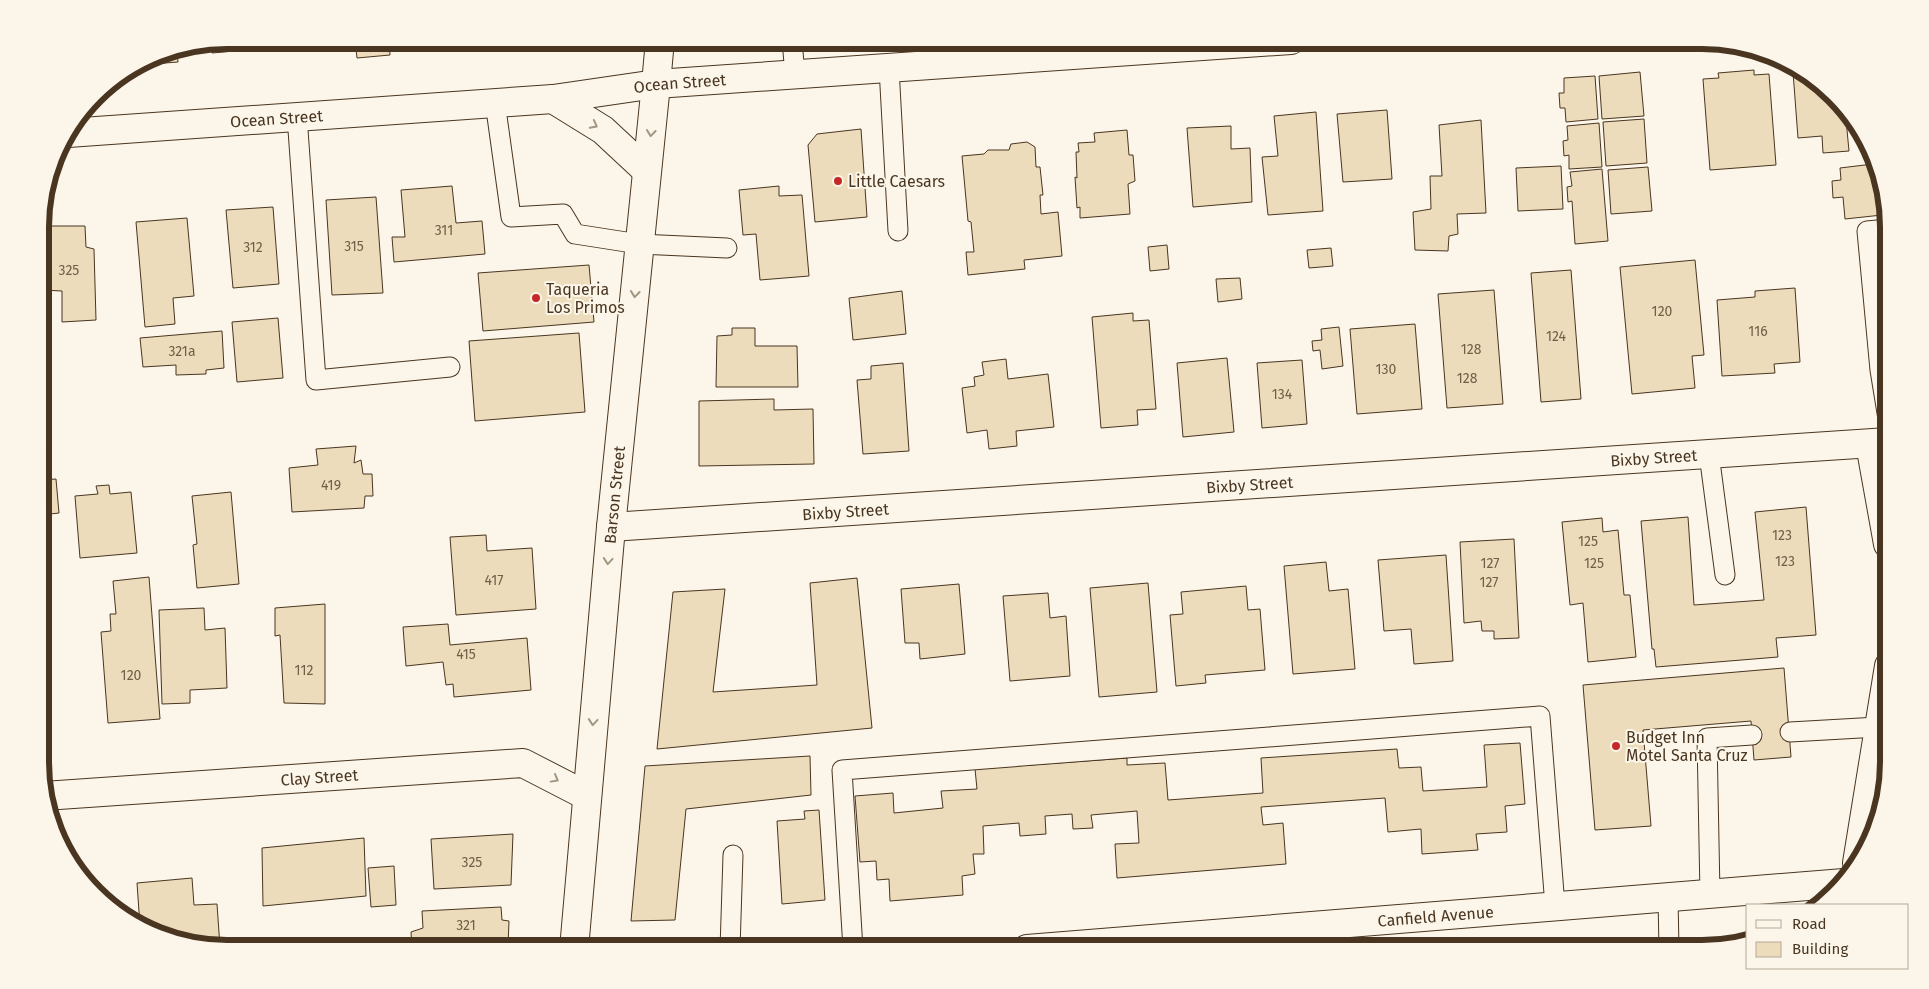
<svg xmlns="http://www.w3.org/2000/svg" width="1929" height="989" font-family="'Fira Sans',sans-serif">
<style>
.building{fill:#ecdcbc;stroke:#4a3520}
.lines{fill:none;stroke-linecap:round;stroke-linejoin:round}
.lane-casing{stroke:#4a3520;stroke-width:21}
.street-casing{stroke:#4a3520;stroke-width:30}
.secondary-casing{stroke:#4a3520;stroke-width:30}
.lane{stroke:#fbf6e9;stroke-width:19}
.street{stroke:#fbf6e9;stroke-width:28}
.secondary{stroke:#fbf6e9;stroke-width:28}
.oneway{stroke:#a29684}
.poi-dot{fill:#c62828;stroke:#fbf6e9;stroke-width:2}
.labels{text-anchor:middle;stroke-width:4;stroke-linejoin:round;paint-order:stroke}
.number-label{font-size:14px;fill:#725f47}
.street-label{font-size:16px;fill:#4a3520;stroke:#fbf6e9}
.poi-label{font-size:16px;fill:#4a3520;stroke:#fbf6e9;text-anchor:start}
.rim{fill:none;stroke:#4a3520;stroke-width:6}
</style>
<rect width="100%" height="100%" fill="#fbf6e9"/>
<g class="building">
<path d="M227,40h18l1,10 -34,3v-10z"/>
<path d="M355,40h34l1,15 -33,3z"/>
<path d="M450,40h41v7l-40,4z"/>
<path d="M524,40h23v3l-22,2z"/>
<path d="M547,40h44l-44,3z"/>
<path d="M177,50l1,12 -39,3 17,-11z"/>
<path d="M1754,70v5l15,-1 7,91 -66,5 -7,-91 16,-1 -1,-5z"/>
<path d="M1640,72l4,44 -42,3 -3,-43z"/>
<path d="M1793,72h10l22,14 20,23 4,42 -26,2 -1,-17 -24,2z"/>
<path d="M1595,76l3,43 -32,3 -1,-14h-5l-1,-15h5v-15z"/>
<path d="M1387,110l5,69 -49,3 -6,-68z"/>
<path d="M1316,112l7,99 -55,4 -6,-58 16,-1 -4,-40z"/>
<path d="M1644,119l3,44 -41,3 -3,-44z"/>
<path d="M1481,120l5,93 -29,1 1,20 -9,2 -1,15 -33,-1 -2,-38 18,-3 -1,-33h12l-3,-51z"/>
<path d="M1599,123l3,44 -33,2v-14l-5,1 -1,-15 5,-1 -1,-14z"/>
<path d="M1231,126v23l19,-1 2,54 -59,5 -6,-79z"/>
<path d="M861,129l6,88 -52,5 -7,-77 9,-11z"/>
<path d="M1127,130l2,25h4l2,26 -7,3 2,30 -50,4v-11l-3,1 -2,-31 2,1 -1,-26h3l-1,-9 17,-1 -1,-9z"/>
<path d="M1027,142l8,5 1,20h4l3,28h-3l1,19 17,-2 4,44 -38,4 1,9 -57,6 -2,-23h8l-3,-30 -3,-1 -6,-65 22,-2 4,-4h21l2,-6z"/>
<path d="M1873,164l4,12 5,39 -37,4 -2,-22 -10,1 -1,-17 9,-1 -1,-12z"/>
<path d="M1561,166l2,43 -45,2 -2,-43z"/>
<path d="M1648,167l4,44 -41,3 -3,-44z"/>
<path d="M1602,169l6,72 -33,3 -3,-43 -4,1 -1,-15 5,-1 -2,-14z"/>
<path d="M452,186l4,37 26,-2 3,33 -91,8 -2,-25h13l-4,-47z"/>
<path d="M779,186v10l23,-1 7,81 -49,4 -4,-46 -13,1 -4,-45z"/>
<path d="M376,197l7,96 -51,2 -6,-95z"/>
<path d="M273,207l6,77 -46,4 -7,-78z"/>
<path d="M187,218l7,78 -21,2 2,26 -30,3 -9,-105z"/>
<path d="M43,226h42l1,21 8,2 2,71 -34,2v-31l-20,-1z"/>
<path d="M1167,245l2,24 -19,2 -2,-24z"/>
<path d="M1331,248l2,18 -24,2 -2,-18z"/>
<path d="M1695,260l9,95 -12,1 3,32 -63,6 -12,-127z"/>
<path d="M589,265l5,57 -111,9 -5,-58z"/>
<path d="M1571,270l10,129 -40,3 -10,-129z"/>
<path d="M1240,278l2,21 -24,3 -2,-23z"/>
<path d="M1795,288l5,74 -26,2 1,9 -53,3 -5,-76 38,-3v-6z"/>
<path d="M1494,290l9,114 -56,4 -9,-114z"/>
<path d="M902,291l4,43 -53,6 -4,-42z"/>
<path d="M1133,313v8l16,-1 7,89 -19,1 1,15 -37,3 -9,-111z"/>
<path d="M278,318l5,60 -46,4 -5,-60z"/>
<path d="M1415,324l7,85 -65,5 -7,-85z"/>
<path d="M1339,327l4,39 -21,3 -2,-19 -7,1 -1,-10 10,-1 -1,-11z"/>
<path d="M732,328h23v18h42l1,41h-82l1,-51 15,-1z"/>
<path d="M222,331l2,37 -18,2v4l-30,1v-10l-33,2 -3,-29z"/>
<path d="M579,333l6,79 -110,9 -6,-80z"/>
<path d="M1227,358l7,74 -51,5 -6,-74z"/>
<path d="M1006,359l2,20 40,-5 6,53 -38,4 1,15 -28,3 -2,-19 -20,3 -5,-45 13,-2 -1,-9 10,-2 -2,-13z"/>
<path d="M1302,360l5,64 -45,4 -5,-65z"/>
<path d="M903,363l6,88 -46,3 -6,-74 14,-1v-13z"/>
<path d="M774,399v11l39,-1 1,55 -115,2v-65z"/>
<path d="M356,446l-2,17 7,-3 2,14h9l1,22h-8l-1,12 -72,4 -3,-44 29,-3 -2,-16z"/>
<path d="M56,479l3,34 -18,2v-35z"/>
<path d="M109,485l1,9 21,-2 6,61 -57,5 -5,-62 23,-2 -2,-8z"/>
<path d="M231,492l8,92 -42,4 -4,-43 4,-1 -5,-48z"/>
<path d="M1806,507l10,128 -40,3 2,19 -122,10 -2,-18h-2l-11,-128 47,-4 6,88 70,-5 -9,-88z"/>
<path d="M1602,518l1,14 15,-2 6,65h6l6,62 -48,5 -5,-59 -13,2 -8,-83z"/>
<path d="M486,535l1,16 45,-3 4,61 -80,6 -6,-78z"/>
<path d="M1514,539l5,99 -25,1v-8h-12l-1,-10 -17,2 -4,-81z"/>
<path d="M1446,555l7,106 -39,3 -3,-35 -27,2 -6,-71z"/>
<path d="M1326,562l3,29 19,-2 7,80 -62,5 -9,-108z"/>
<path d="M149,577l11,142 -52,4 -7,-91 10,-1 -1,-17h6l-3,-33z"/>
<path d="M857,578l15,150 -215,21 16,-157 52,-3 -12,103 104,-7 -7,-102z"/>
<path d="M1148,583l9,109 -58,5 -9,-109z"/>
<path d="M959,584l6,70 -45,5 -1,-16h-14l-4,-54z"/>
<path d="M1246,586l2,24 12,-1 5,61 -60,5 1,8 -30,3 -6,-71 13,-1 -2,-22z"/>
<path d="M1048,593l2,25 16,-2 4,60 -60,5 -7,-85z"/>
<path d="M325,604v100l-41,-1 -4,-68 -5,1v-28z"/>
<path d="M204,608l1,22 20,-2 2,60 -37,2v13l-28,1 -3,-94z"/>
<path d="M448,624l2,21 77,-7 4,52 -77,7 -1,-13 -7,1 -3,-23 -37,4 -3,-39z"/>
<path d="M1784,668l7,89 -37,3 -3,-39 -108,9 8,96 -56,4 -12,-145z"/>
<path d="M1520,743l5,61 -20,2 2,26 -31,2 2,16 -56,4 -1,-25 -33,3 -3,-34 -124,9 2,18 20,-2 3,41 -169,14 -2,-34 24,-1 -2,-32 -46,4 2,13 -20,1 -1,-15 -27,2 1,18 -26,2 -1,-13 -36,3 1,28h-11l2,20 -13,2 1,19 -73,6 -1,-22 -12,1 -1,-19 -16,1 -5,-66 38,-3 1,20 49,-5 -2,-17 36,-2 -2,-20 152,-11v7l38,-2 3,37 95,-7 -2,-35 136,-9 2,19 22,-1 2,24 64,-4 -3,-42z"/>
<path d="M810,756l1,39 -125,14 -11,111 -44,1 14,-155z"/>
<path d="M819,810l6,90 -43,4 -5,-83 28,-2 -1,-8z"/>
<path d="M513,834l-2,51 -77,4 -3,-50z"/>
<path d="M364,838l2,58 -103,10 -1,-58z"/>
<path d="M394,866l2,39 -25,2 -3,-39z"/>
<path d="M192,878l2,27 23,-1 3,43 -75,-17 -5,-4 -3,-43z"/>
<path d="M501,907l1,13 7,1 -1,25h-7v3h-89l-1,-17 12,-4 -1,-17z"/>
</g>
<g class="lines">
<defs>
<g id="lane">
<path d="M792,40l3,35"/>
<path d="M889,68l9,163"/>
<path d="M495,102l16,115 52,-3 12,20 64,10 88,4"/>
<path d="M297,116l19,264 134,-13"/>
<path d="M1888,229l-21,2 13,139 8,49"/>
<path d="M1709,454l16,121"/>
<path d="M1790,732l88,-5"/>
<path d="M1710,894l-3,-156 45,-3"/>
<path d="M1668,898l1,51"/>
<path d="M730,949l3,-94"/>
<path d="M853,949l-11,-179 698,-54 15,190"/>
</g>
<g id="street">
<path d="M656,84l4,-44"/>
<path id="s1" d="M611,527l1277,-85"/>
<path id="s2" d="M44,796l479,-33 64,33"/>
<path id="s3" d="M1027,949l817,-66"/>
</g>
<g id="secondary">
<path d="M553,99l50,31 43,40"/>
<path id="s4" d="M68,133l485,-34 103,-15 635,-44"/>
<path d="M1870,444l18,100"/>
<path d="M1857,863l32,-197"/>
<path id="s5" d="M574,949l37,-422 45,-443"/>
</g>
</defs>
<use href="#lane" class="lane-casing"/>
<use href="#street" class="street-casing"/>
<use href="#secondary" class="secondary-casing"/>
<use href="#lane" class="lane"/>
<use href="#street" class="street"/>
<use href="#secondary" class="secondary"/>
</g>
<defs><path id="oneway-chevron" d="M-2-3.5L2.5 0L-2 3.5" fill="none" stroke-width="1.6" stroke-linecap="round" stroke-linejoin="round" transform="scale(1.25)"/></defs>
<g class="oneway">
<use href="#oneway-chevron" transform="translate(594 125) rotate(28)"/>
<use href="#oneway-chevron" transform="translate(651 133) rotate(96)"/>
<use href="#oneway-chevron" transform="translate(635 294) rotate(96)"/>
<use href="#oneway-chevron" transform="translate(608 561) rotate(95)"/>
<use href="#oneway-chevron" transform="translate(593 722) rotate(95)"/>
<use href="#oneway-chevron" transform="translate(555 779) rotate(29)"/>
</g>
<g class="poi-dot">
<circle cx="838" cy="181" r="5"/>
<circle cx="536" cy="298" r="5"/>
<circle cx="1616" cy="746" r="5"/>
</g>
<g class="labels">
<g class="number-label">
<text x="444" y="235">311</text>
<text x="354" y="251">315</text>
<text x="253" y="252">312</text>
<text x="69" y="275">325</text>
<text x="1662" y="316">120</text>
<text x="1758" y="336">116</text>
<text x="1556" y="341">124</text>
<text x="1471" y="354">128</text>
<text x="182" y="356">321a</text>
<text x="1386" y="374">130</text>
<text x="1467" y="383">128</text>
<text x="1282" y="399">134</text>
<text x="331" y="490">419</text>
<text x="1782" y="540">123</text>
<text x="1588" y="546">125</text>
<text x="1785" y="566">123</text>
<text x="1490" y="568">127</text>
<text x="1594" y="568">125</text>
<text x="494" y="585">417</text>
<text x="1489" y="587">127</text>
<text x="466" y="659">415</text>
<text x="304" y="675">112</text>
<text x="131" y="680">120</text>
<text x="472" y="867">325</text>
<text x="466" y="930">321</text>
</g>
<g class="street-label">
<text dy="6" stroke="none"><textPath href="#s4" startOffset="614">Ocean Street</textPath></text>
<text dy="6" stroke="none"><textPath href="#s4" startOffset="209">Ocean Street</textPath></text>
<text dy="6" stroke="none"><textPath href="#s1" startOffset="1045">Bixby Street</textPath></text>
<text dy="6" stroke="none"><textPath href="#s1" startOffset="640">Bixby Street</textPath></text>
<text dy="6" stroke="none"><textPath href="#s5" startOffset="456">Barson Street</textPath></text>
<text dy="6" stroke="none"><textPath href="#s1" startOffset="235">Bixby Street</textPath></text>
<text dy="6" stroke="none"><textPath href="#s2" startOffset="276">Clay Street</textPath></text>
<text dy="6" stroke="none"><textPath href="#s3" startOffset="410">Canfield Avenue</textPath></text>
</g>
<g class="poi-label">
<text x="848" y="187">Little Caesars</text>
<text x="546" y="295">Taqueria<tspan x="546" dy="18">Los Primos</tspan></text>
<text x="1626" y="743">Budget Inn<tspan x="1626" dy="18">Motel Santa Cruz</tspan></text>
</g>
</g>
<path d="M0 0H1929V989H0ZM227 49H1702A178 178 0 0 1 1880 227V762A178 178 0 0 1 1702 940H227A178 178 0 0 1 49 762V227A178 178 0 0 1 227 49Z" fill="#fbf6e9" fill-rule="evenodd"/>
<path class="rim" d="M227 49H1702A178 178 0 0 1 1880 227V762A178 178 0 0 1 1702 940H227A178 178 0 0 1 49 762V227A178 178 0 0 1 227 49Z"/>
<rect x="1746" y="904" width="162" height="65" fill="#fbf6e9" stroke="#b4a999"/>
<rect x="1756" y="920" width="25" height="8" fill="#fbf6e9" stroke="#b4a999"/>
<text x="1792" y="929" font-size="15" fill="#4a3520">Road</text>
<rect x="1756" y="942" width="25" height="15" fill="#ecdcbc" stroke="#b4a999"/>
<text x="1792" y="954" font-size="15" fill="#4a3520">Building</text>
</svg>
